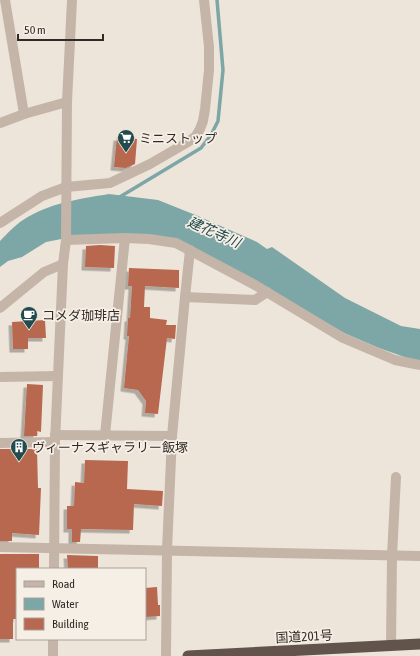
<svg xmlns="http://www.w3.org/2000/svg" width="420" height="656" font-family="'Asap Condensed','Noto Sans JP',sans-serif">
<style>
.water{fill:#7da6a7}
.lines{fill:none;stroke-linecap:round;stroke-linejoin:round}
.stream{stroke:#7da6a7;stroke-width:3.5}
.building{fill:#b7684f;filter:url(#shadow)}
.minor{stroke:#c4b5a8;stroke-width:10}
.tertiary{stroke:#c4b5a8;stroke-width:10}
.trunk{stroke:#62544c;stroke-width:11}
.labels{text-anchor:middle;stroke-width:3.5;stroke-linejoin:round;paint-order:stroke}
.poi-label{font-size:13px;fill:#322a27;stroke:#f6efe6;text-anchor:start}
.street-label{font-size:13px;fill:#322a27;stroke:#f6efe6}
.water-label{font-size:14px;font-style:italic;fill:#224b4e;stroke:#f6efe6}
</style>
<defs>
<filter id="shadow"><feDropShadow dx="-3.5" dy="3.5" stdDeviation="0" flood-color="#0004"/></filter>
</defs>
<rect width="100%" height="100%" fill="#eee5da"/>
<path class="water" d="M109,194l49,6 40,16 59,26 10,7 5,-2 73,51 56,28 19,3v31h-7l-34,-12 -35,-15 -153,-86 -114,-11 -31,6 -24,15 -14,4 -8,6v-26c7,-7 15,-16 23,-21 26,-17 56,-21 86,-26z"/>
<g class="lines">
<path class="stream" d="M118,198l83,-50 10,-13 7,-14 5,-51 -6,-70"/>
</g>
<g class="building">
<path d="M117,137l20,2 -2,25 -9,4 -12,-1z"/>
<path d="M100,245l15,1 -1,22 -29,-1 1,-21z"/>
<path d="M129,268l50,2v18l-34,-2 -1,21h6v11l17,2 -1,5h10l-1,14 -8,-1 -9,76 -13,-1 1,-12 -8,-11 -14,-2 5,-52h-2l1,-18h2l2,-32h-4z"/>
<path d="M45,320l1,18h-18v11h-15l-1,-27z"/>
<path d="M27,384l16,1 -2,47 -4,-1v5h-13z"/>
<path d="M0,449h37l1,39h3l-2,47 -27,-2v8h-12z"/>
<path d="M85,460l43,1 -1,28 36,2 -1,15 -28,-2 -1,26 -52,-1 -1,13h-8v-13h-5v-23h7l1,-24 9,1z"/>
<path d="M0,554h39v15h-22v50h-4v20h-13z"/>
<path d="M67,555l31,1v13h-30z"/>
<path d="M157,587l1,18h2v11l-15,1v-29z"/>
</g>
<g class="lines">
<g class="minor">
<path d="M5,0l19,114"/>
<path d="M0,123l24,-9 43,-12"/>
<path d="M0,223l42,-27 24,-9 44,-4 40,-19 38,-22 8,-6 4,-7 3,-8 2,-12 4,-39v-23l-5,-47"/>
<path d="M66,240l59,-2 24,1 27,4 79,42 88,53 52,22 25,5"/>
<path d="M185,297l5,-47"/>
<path d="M0,308l44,-36 19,-8"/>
<path d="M0,377l58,-1"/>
<path d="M55,435l117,1"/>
<path d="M105,435l20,-197"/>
<path d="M0,443l55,-1"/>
<path d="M0,547l420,9"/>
<path d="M391,646l1,-90 4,-79"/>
<path d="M166,656l1,-106 5,-114 13,-139 70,3 12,-8"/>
</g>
<g class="tertiary">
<path d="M54,569l1,-127 8,-178 3,-24 1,-138 5,-102"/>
<path d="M53,656v-17"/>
</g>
<path class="trunk" d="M188,656l232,-12"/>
</g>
<defs>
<symbol id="supermarket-pin" viewBox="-11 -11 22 30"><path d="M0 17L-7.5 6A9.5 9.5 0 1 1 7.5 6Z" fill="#224b4e" stroke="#f6efe6"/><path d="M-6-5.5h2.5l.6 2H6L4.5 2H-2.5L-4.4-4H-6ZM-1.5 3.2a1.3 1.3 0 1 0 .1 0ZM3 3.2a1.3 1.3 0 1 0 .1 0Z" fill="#fff"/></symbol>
<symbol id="cafe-pin" viewBox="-11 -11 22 30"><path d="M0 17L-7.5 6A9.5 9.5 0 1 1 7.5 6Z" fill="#224b4e" stroke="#f6efe6"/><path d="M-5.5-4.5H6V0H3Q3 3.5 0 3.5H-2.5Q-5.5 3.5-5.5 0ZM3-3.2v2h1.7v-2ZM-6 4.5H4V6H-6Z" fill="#fff"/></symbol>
<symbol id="building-pin" viewBox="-11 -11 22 30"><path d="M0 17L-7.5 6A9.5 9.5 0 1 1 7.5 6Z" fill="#224b4e" stroke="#f6efe6"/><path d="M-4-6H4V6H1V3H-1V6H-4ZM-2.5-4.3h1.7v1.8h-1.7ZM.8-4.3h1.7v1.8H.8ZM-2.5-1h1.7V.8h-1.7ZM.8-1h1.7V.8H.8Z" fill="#fff"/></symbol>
</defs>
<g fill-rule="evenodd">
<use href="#supermarket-pin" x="116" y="128" width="20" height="27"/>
<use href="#cafe-pin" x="19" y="305" width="20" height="27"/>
<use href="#building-pin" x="9" y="437" width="20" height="27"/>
</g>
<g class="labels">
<g class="poi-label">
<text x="139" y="143">ミニストップ</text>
<text x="42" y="320">コメダ珈琲店</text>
<text x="32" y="452">ヴィーナスギャラリー飯塚</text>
</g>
<g class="street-label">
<text transform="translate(304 636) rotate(-3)" y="5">国道201号</text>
</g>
<g class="water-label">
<text transform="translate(214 232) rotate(24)" y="5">建花寺川</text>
</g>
</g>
<rect x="16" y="568" width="130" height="72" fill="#f6efe6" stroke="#a8a09a"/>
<rect x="24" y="581" width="20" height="6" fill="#c4b5a8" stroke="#a8a09a"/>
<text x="52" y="588" font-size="12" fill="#322a27">Road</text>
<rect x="24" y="598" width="20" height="12" fill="#7da6a7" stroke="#a8a09a"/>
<text x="52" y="608" font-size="12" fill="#322a27">Water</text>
<rect x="24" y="618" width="20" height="12" fill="#b7684f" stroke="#a8a09a"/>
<text x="52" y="628" font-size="12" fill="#322a27">Building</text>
<path d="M18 34v6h85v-6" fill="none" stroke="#322a27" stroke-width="2"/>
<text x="24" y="34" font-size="12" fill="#322a27" stroke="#f6efe6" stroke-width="3" paint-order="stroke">50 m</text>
</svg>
